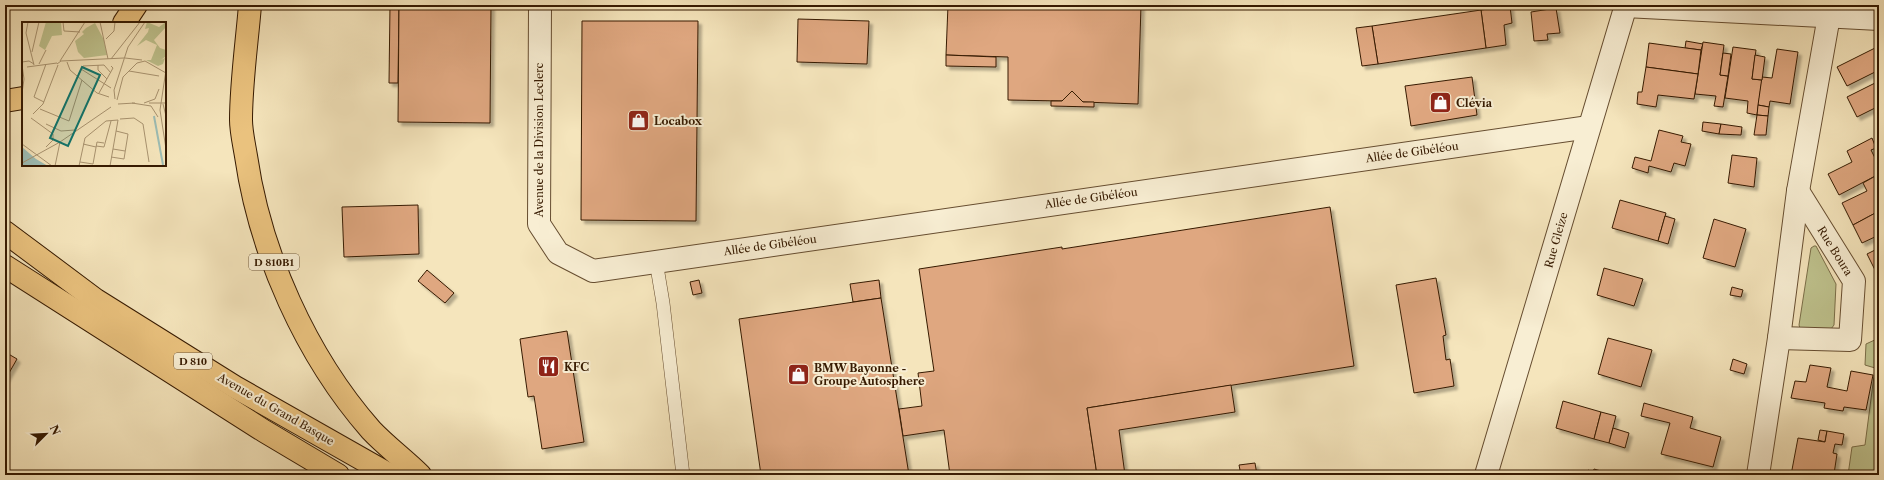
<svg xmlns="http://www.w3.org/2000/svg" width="1884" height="480" font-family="'Libre Caslon Text',serif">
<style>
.green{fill:#bfc38e;stroke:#7a6e48}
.building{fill:#dfa780;stroke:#361a01;filter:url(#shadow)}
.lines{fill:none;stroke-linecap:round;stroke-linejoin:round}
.service-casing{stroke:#664d30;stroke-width:14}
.minor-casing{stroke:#664d30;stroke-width:24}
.primary-casing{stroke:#361a01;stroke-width:24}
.service{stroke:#f8eed3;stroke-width:13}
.minor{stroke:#f8eed3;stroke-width:22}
.primary{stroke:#eac27e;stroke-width:22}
.labels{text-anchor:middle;stroke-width:4;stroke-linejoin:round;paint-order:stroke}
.shield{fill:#f8eed3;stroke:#705a40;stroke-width:1}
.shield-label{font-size:10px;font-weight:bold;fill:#361a01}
.poi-label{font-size:11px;font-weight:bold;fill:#361a01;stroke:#f8eed3;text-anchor:start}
.street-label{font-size:11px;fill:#361a01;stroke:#f8eed3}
.inset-river{fill:none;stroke:#9dbeb6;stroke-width:2}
.inset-road{fill:none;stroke:#a99471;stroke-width:1}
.view{fill:#0f766e;fill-opacity:0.15;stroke:#0f766e;stroke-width:2}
.inset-edge{fill:none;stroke:#361a01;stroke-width:2}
</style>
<defs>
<filter id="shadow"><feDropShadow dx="3.5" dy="3.5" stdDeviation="1" flood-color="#0004"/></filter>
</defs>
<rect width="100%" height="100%" fill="#f5e5bc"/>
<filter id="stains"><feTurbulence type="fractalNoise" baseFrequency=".005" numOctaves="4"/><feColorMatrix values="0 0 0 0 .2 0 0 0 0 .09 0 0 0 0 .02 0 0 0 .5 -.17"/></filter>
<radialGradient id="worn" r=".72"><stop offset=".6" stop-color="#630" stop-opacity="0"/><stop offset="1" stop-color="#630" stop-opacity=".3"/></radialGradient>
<g class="green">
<path d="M1814,246h2l20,38 -2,41 -3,4 -31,-1 -1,-3 12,-77z"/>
<path d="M1879,338v137h-31l4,-28 13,-2 10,-77 -10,-3 1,-21z"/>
</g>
<g class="building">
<path d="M390,5h9l-1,78h-9z"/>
<path d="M399,5h92l-1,118 -92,-1z"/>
<path d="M948,5h193l-3,99 -55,-2 -11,-11 -10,10 -54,-1v-43l-62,-2z"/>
<path d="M1510,6l2,17 -8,2 2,20 -20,3 -5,-38z"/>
<path d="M1556,8l4,25 -13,1 1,6 -14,1 -3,-29z"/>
<path d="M1481,10l5,38 -108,16 -6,-38z"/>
<path d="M798,19l71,2 -2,43 -70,-2z"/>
<path d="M582,21h116l-2,200 -115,-1z"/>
<path d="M1372,26l6,38 -16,2 -6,-38z"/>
<path d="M1686,41l17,3 -2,6 -16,-2z"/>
<path d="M1703,42l21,3 -4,30 8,1 -5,31 -9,-1 2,-10 -21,-2z"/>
<path d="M1649,43l52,7 -3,24 -52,-7z"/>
<path d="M1879,46v34l-4,-8 -28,14 -10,-19z"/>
<path d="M1733,47l23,3 -4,29 10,1 -5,35 -10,-2 1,-12 -23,-3z"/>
<path d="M1777,49l21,3 -8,52 -20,-3 -1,6 -11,-2 4,-28 10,1z"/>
<path d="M1723,53l8,1 -3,22 -8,-1z"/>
<path d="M946,55l50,2v10l-50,-1z"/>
<path d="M1755,55l10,2 -3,23 -10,-1z"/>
<path d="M1646,67l52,7 -4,25 -36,-4 -2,12 -19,-3 1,-12h4z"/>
<path d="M1472,77l5,38 -66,11 -6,-40z"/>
<path d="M1879,81v25l-22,11 -10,-20z"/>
<path d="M1072,91l11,11h11v5l-43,-1v-5h11z"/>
<path d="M1758,105l11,2 -1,9 -11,-1z"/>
<path d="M1757,115l11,1 -2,19h-12z"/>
<path d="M1703,122l18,2 -2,10 -17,-3z"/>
<path d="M1721,124l21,3 -1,8 -22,-1z"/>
<path d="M1659,130l24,6 -2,6 10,2 -6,22 -11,-3 -3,9 -22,-6 -1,7 -16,-5 3,-11 16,4z"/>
<path d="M1872,138l4,10 -5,2 8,16v8l-40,21 -11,-21 24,-12 -5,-11z"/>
<path d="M1732,155l25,3 -3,29 -26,-4z"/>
<path d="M1879,174v37l-26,14 -11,-22 25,-12 -4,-8z"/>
<path d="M1620,200l46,13 -8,28 -46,-13z"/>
<path d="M418,205l1,49 -75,3 -2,-50z"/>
<path d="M1330,207l24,159 -267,42 10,67h-147l-6,-45 -41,6 -4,-27 23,-3 -4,-33 16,-2 -15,-102 143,-22v2z"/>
<path d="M1879,211v24l-17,8 -9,-18z"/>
<path d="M1665,216l10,3 -7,25 -10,-3z"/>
<path d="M1714,219l32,10 -11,38 -32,-9z"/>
<path d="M1879,248v25l-2,1 -10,-20z"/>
<path d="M1604,268l39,11 -9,27 -37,-11z"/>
<path d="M427,270l27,23 -9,10 -27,-22z"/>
<path d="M1436,278l10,57 -3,1 3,24 4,-1 4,27 -40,7 -18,-108z"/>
<path d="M699,280l3,13 -9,2 -3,-13z"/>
<path d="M879,280l2,18 -28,4 -3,-18z"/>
<path d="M1732,287l11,3 -2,7 -11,-2z"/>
<path d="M881,298l28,177h-148l-22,-156z"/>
<path d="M567,331l17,111 -42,7 -8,-53 -6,1 -8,-58z"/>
<path d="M1608,338l44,12 -11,37 -43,-13z"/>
<path d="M5,352l12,7 -12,21z"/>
<path d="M1733,359l14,5 -3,10 -14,-4z"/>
<path d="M1810,365l21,3 -4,19 20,4 4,-20 22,4 -7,35 -22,-3 -1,4 -19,-3 1,-5 -34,-5 4,-17 11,1z"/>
<path d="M1231,385l4,27 -116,18 6,45h-28l-10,-67z"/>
<path d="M1563,401l38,11 -7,27 -38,-11z"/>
<path d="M1644,403l49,14 -3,11 31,9 -8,30 -52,-13 9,-31 -29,-7z"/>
<path d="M1601,412l15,4 -7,27 -15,-4z"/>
<path d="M1613,428l16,5 -4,15 -16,-5z"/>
<path d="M1820,430l7,1 -2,11 -7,-2z"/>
<path d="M1827,431l17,3 -2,11 -7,-1 -2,9 4,1 -3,20 -43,1 7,-37 27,4z"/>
<path d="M1255,463l2,12h-16l-2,-10z"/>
<path d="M1594,469l21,6h-29l2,-5 5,2z"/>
</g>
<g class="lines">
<defs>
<path id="service" d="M656,261l7,42 20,172"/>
<g id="minor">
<path d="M540,5l-1,219 19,29 35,18 996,-144"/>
<path d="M1625,6l254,13"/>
<path d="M1779,338l71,2 4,-59 -56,-90"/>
<path d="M1486,475l140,-470"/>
<path d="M1758,475l21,-137 19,-147 31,-175"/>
</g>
<g id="primary">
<path d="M250,5c-3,37 -9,78 -9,115 0,11 3,24 5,36 14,97 60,200 125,274 15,16 34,30 49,45"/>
<path d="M124,23l12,-18"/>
<path d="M5,101l18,-3"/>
<path d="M5,232l91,68 139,87 155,88"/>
<path d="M5,266l259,165 74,44"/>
</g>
</defs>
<use href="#service" class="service-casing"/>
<use href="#minor" class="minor-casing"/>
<use href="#primary" class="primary-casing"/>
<use href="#service" class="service"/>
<use href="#minor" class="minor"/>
<use href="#primary" class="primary"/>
</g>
<defs>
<symbol id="shop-square" viewBox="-11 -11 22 22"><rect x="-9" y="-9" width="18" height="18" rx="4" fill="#8f2418" stroke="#f8eed3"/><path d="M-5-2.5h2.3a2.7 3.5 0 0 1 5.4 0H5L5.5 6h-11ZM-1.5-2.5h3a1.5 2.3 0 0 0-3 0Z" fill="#fff"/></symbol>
<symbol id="restaurant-square" viewBox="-11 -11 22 22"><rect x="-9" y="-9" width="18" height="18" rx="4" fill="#8f2418" stroke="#f8eed3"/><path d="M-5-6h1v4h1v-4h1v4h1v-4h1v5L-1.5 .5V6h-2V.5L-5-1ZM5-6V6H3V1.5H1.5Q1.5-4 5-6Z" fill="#fff"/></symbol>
</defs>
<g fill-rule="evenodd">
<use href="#shop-square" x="1428" y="90" width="25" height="25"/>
<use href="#shop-square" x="626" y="108" width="25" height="25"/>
<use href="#restaurant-square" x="536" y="354" width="25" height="25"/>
<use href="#shop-square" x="786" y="362" width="25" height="25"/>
</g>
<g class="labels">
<g class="shield">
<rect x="249" y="254" width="50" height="16" rx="3"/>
<rect x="174" y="353" width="38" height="16" rx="3"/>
</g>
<g class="shield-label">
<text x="274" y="266">D 810B1</text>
<text x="193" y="365">D 810</text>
</g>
<g class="poi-label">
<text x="1456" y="107">Clévia</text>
<text x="654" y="125">Locabox</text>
<text x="564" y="371">KFC</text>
<text x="814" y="372">BMW Bayonne -<tspan x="814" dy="13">Groupe Autosphere</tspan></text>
</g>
<g class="street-label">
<text transform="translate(539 140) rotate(-90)" y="4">Avenue de la Division Leclerc</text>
<text transform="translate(1412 152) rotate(-8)" y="4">Allée de Gibéléou</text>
<text transform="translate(1091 198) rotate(-8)" y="4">Allée de Gibéléou</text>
<text transform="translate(1556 240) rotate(-74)" y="4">Rue Gleize</text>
<text transform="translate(770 245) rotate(-8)" y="4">Allée de Gibéléou</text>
<text transform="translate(1835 251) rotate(58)" y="4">Rue Boura</text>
<text transform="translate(276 409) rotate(30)" y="4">Avenue du Grand Basque</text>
</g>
</g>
<g transform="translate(22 22)">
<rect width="144" height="144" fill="#f5e5bc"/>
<path d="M24,0h15l1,13 -10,1 -7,14 -6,-4zM73,1l9,17 3,15 -23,3 -6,-6 -3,-11 9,-7 -2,-2 4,-4z" fill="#bfc38e"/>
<path d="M125,0l12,5 7,-5v5l-12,13 6,8 6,2v6l-5,4 4,-2 -2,6 -5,2 -12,-6h5l6,-15 -11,-5 -9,6 11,-14 1,-4 -4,1z" fill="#bfc38e"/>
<path d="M0,125l14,12 12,7h-26z" fill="#9dbeb6"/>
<path class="inset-river" d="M132,94l9,49"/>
<path class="inset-road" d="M6,0l-2,11 8,32M41,0l1,9 16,1M78,0l8,37M84,17l8,-8 1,-9M10,30l7,-30M103,36l17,2M89,37l29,-37M38,39l25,-39M123,39l21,12M0,40l7,-1 5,3M45,40l3,8 27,23 12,4M17,42l7,-14M35,42l4,-3 63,-3M76,43v5l9,9M5,45l30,-4M59,47l30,19M144,48l-6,40 6,39M107,49l30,5M56,54l5,-10 21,-1 7,8M0,71l2,-14 -2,-14M77,71l14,-25 -2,-2M93,77l-1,-9 14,-43 17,-25M95,78l6,-23 14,-14 8,-2M22,80l-10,-5 12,-33M110,81l19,3 7,11M122,81l11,-4 4,-10M127,81h17M96,82l17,-1M141,82l3,12M18,87l29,12 13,-41M11,92l10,-10 15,-39M9,96l22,16v6l-7,7M98,97l14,-1 9,6 6,38M24,102l15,7 14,-1M0,122l30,22M61,122l13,3M74,124l8,1 7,-26M91,127l12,2M89,135l13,2 4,-25 -12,-3M58,140l13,2 4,-22 7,1M0,141l38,-21 51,-35M33,144l5,-24M57,144l6,-28 21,-17 12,-1M88,144l8,-46"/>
<path class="view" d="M60,45l18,8 -32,71 -18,-8z"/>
<rect width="144" height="144" class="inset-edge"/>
</g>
<rect width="1884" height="480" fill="none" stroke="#f5e5bc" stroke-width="20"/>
<rect x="6" y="6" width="1872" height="468" fill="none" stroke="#361a01" stroke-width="2"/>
<rect x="10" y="10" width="1864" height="460" fill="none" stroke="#361a01"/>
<g transform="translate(46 434) rotate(66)" stroke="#f8eed3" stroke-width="3" paint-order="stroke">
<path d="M0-3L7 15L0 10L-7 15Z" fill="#361a01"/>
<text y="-6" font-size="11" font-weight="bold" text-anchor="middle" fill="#361a01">N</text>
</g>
<rect width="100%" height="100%" filter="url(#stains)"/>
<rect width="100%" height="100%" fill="url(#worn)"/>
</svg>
